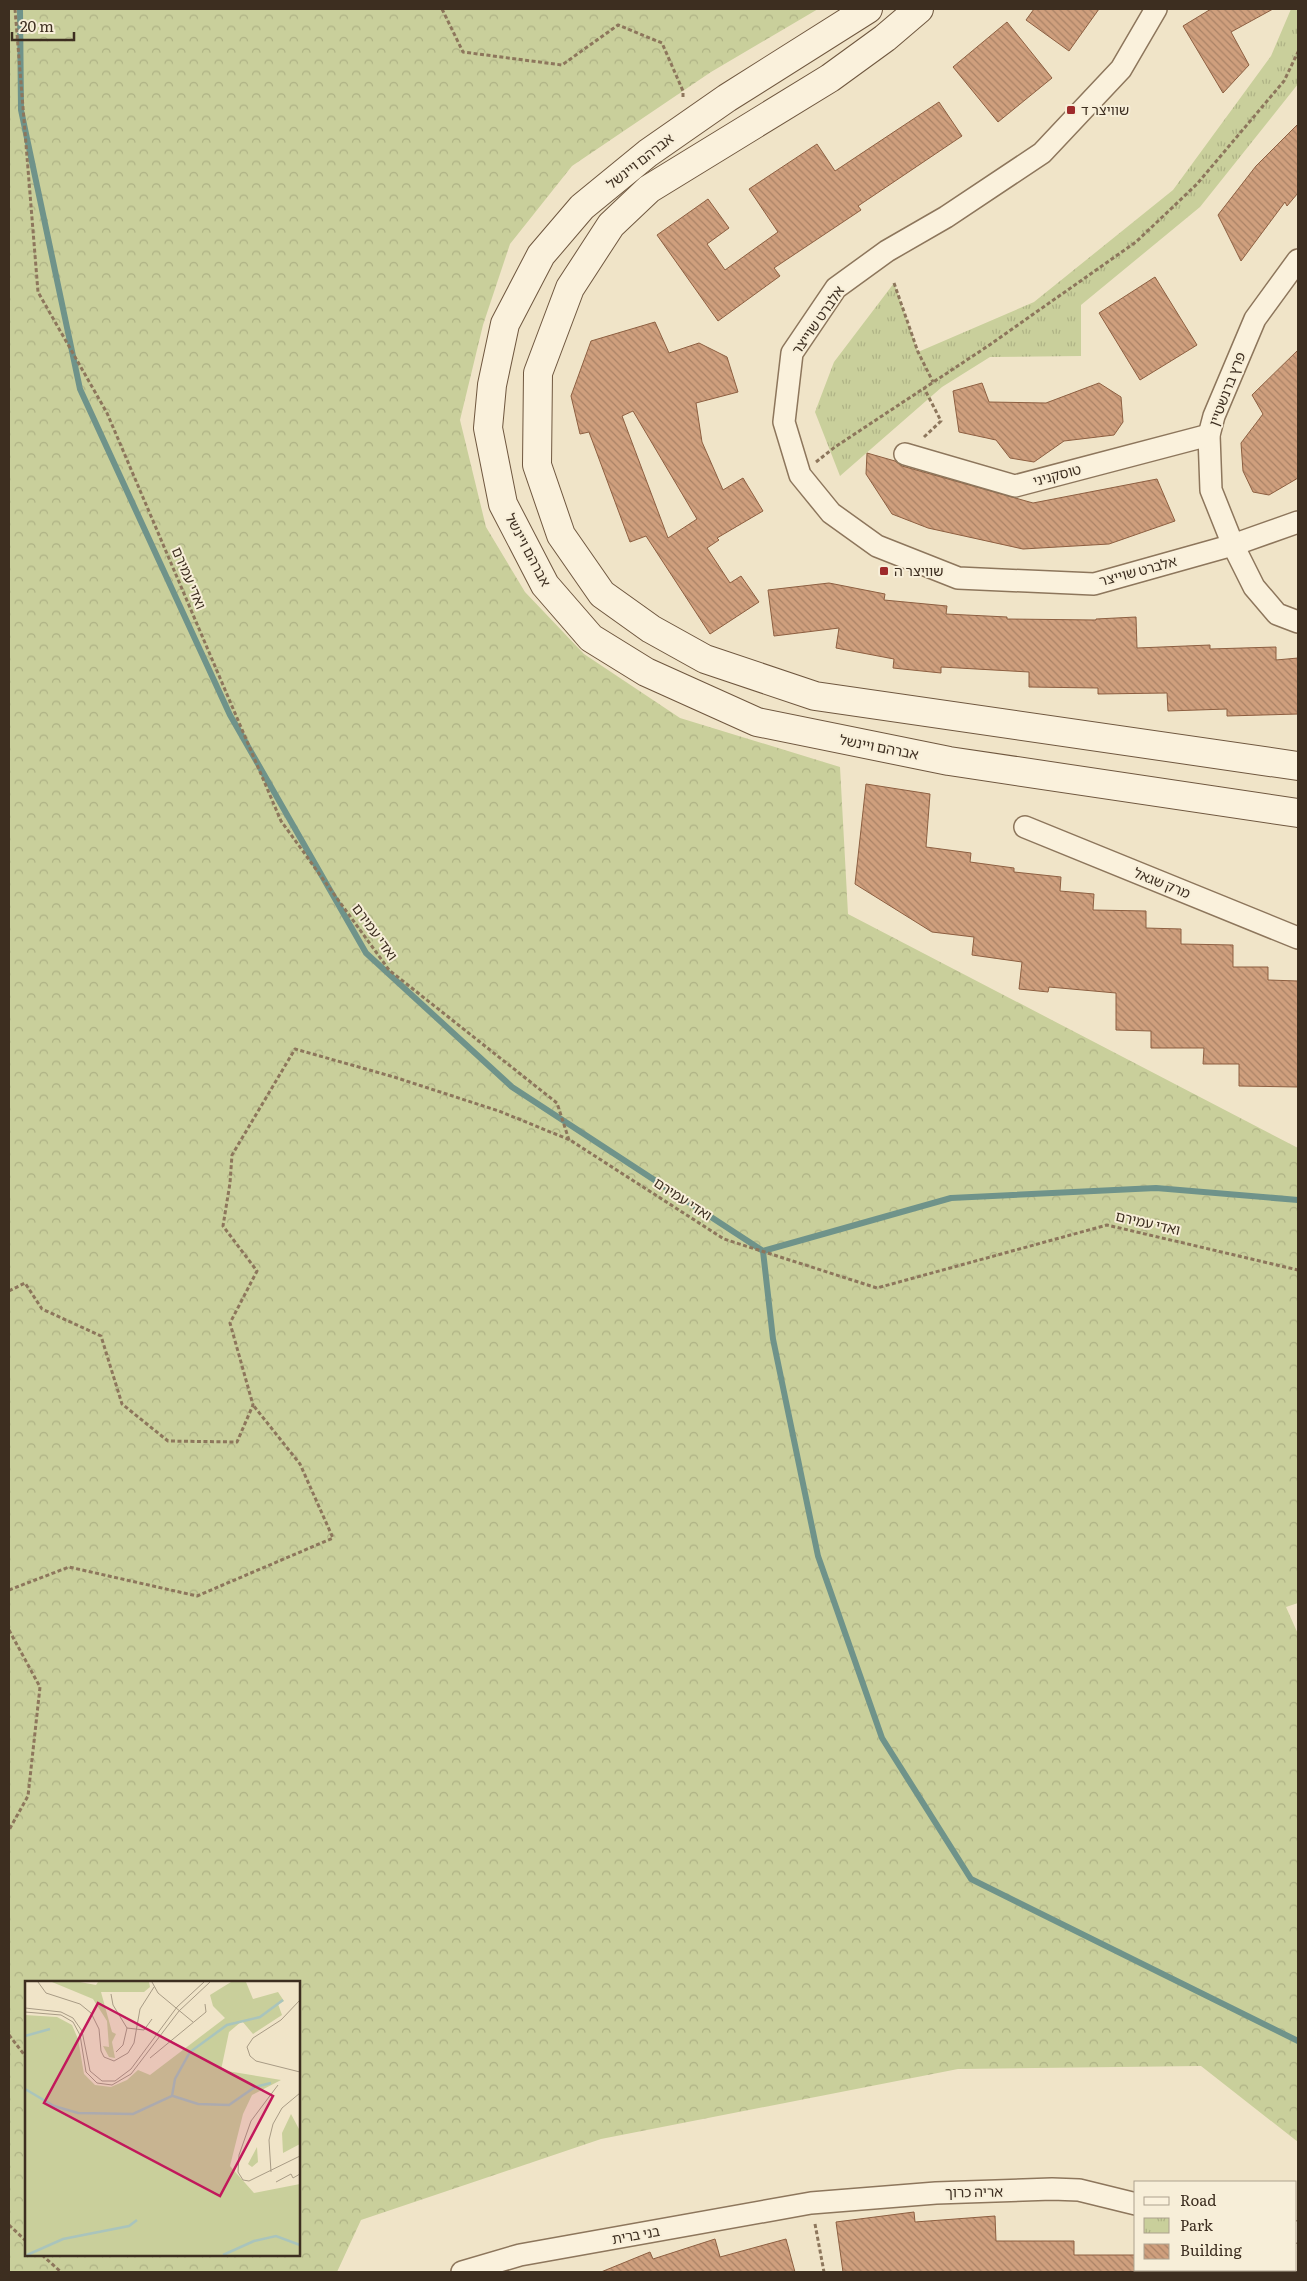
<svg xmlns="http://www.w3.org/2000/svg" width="1307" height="2281" font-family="Literata,'Noto Sans Hebrew',serif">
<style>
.forest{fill:url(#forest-crowns);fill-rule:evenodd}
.park{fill:url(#park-tufts)}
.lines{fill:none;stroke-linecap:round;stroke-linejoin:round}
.stream{stroke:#6f938a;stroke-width:6}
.building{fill:url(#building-back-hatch);stroke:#8d5f41;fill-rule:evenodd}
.street-casing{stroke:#8d765c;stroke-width:24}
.secondary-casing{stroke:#6f573f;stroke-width:30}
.path{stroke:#8d765c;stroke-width:3;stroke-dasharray:4 2.5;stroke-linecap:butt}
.street{stroke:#faf1dc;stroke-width:21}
.secondary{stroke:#faf1dc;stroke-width:28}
.poi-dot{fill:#9e2a2b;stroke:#f7eed8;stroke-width:2}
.labels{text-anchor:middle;stroke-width:4;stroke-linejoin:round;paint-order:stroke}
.poi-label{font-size:14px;fill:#3d2e20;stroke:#f7eed8;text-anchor:start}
.street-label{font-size:14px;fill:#3d2e20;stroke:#f7eed8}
.inset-river{fill:none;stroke:#a9c4bc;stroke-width:2.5}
.inset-road{fill:none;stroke:#a89b85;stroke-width:1}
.view{fill:#c2185b;fill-opacity:0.15;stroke:#c2185b;stroke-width:2.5}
.inset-edge{fill:none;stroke:#3d2e20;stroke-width:2.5}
</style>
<defs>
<pattern id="forest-crowns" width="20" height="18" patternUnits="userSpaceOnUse" patternTransform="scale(1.25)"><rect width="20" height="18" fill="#c9cf9b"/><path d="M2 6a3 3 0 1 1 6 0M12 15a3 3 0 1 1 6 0" fill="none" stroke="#aeb285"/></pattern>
<pattern id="park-tufts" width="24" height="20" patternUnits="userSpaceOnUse" patternTransform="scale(1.25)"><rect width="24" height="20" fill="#c9cf9b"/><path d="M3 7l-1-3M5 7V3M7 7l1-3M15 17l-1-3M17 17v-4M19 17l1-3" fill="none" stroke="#aeb285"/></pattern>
<pattern id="building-back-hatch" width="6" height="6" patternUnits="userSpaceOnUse" patternTransform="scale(1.25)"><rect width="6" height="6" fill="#cf9f7d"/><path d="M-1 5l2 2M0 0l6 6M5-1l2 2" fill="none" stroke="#a98266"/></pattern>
</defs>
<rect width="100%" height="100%" fill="#f0e4c8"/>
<path class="forest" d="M9,9h809l-107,63 -139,94 -62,78 -27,81 -23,95 26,107 39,65 59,62 96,64 160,49 8,147 450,234v455l-12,4 12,27v508l-97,-76 -243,3 -357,70 -240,81 -24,52h-328zM26,1982h273v273h-273z"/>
<path class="park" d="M1291,9h7v75l-98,123 -119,98v51l-91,1 -48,30 -102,89 -25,-64 19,-50 60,-79 24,69 116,-50 139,-112 98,-134z"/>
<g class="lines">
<g class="stream">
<path d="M20,9l1,101 59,279 150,326 136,238 146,134 251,164 188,-53 205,-10 142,12"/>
<path d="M763,1251l10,88 45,217 64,182 89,141 327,162"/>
</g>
</g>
<g class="building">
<path d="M1034,9h65l-30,42 -43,-31z"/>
<path d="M1211,9h62l-42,23 18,33 -26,28 -40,-67z"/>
<path d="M1007,22l45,56 -54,44 -45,-55z"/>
<path d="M939,102l23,34 -104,70 3,4 -87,58 6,8 -62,45 -61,-86 51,-36 21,29 -22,16 18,26 53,-38 -29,-43 68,-45 18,27z"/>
<path d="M1298,124v69l-11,13 -2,-4 -44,59 -23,-46 38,-49z"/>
<path d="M1155,277l42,68 -57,35 -41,-67z"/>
<path d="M655,322l14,31 30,-10 28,14 11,35 -42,11 6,39 21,48 20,-12 20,33 -46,27 2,2 -12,8 23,35 11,-7 18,26 -49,32 -64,-98 -16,6 -41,-110 -9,2 -9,-38 20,-55zM633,411l64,108 -29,19 -46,-122z"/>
<path d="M1298,350v128l-29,17 -16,-3 -10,-21 -2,-28 22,-29 -11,-19z"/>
<path d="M982,383l7,19 57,1 53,-20 22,14 2,25 -9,13 -50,6 -30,21 -24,-4 -14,-18 -37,-8 -6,-41z"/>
<path d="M867,453l28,8 7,5 131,37 124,-24 18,42 -66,23 -86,5 -95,-21 -36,-14 -26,-40z"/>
<path d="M829,583l56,11 -1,6 63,6 -1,8 61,3v2l89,1v-1l40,-2 1,31 73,-3v4l66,-2v13l22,-2v56l-71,2v-7l-59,2 -1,-18 -69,1v-6l-69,-1v-15l-88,-5v6l-48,-5 1,-9 -58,-11 3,-20 -65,8 -6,-46z"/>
<path d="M866,784l64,10 -4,53 45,6 -1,9 44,6v4l47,5 -1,14 34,3 -1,16 53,1v17l35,1v15l52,1v22h35v13l30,1v106l-59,-1v-22h-36l1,-16h-53v-17l-35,-1v-37l-67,-6 -1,5 -29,-3 3,-27 -50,-7 2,-18 -42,-5 -77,-48z"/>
<path d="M914,2212l1,10 80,-6 1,25h78v14h62v17h-293l-7,-50z"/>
<path d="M715,2239l5,18 66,-18 9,33h-194l49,-20 3,7z"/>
</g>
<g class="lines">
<defs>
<g id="street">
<path d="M1156,9l-35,60 -79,84 -96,64 -59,34 -51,37 -44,65 -8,69 16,53 31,38 46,33 81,32 136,6 139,-39 65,-23"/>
<path d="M1298,260l-43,59 -41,97 -5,19 2,55 22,55 21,42 23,27 21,8"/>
<path d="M905,454l110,32 194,-51"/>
<path d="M1025,827l273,111"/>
<path d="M1296,2232h2"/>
<path d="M462,2272l58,-17 291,-52 125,-10 116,-4 27,1 57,14"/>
</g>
<g id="secondary">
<path d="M868,9l-141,89 -79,55 -66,54 -41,48 -36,69 -13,61 -4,43 15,76 42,81 46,53 55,34 111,50 192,39 349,52"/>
<path d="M919,9l-34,29 -55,40 -181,111 -38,36 -41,63 -32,85 -1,92 24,70 41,59 49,35 54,30 110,37 483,70"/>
</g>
</defs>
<use href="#street" class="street-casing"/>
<use href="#secondary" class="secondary-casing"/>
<g class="path">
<path d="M15,9l23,283 69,121 174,408 108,149 168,133 12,37"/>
<path d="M442,9l21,43 99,13 56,-40 44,18 21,48v8"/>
<path d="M894,283l24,69 15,30"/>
<path d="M924,437l17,-16 -17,-33"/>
<path d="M816,462l19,-15 153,-101 148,-104 61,-58 87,-103 14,-29"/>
<path d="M9,1291l16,-8 17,26 59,27 21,68 46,37 69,1 16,-37 -23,-82 27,-52 -34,-45 7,-43 2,-28 63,-106 99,28 105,34 71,29 154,99 153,49 230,-63 191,45"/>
<path d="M9,1590l60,-23 128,29 136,-58 -33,-74 -47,-59"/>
<path d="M9,1630l31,57 -12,109 -19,34"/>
<path d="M9,2035l17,22"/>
<path d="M815,2224l9,48"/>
<path d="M9,2225l17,16"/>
<path d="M42,2255l19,17"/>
</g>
<use href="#street" class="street"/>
<use href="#secondary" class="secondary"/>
</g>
<g class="poi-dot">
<rect x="1066" y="105" width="10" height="10" rx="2.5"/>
<rect x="879" y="566" width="10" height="10" rx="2.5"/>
</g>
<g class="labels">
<g class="poi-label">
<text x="1081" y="115">שוויצר ד</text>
<text x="894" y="576">שוויצר ה</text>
</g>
<g class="street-label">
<text transform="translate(640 161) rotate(-38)" y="5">אברהם ויינשל</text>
<text transform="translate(818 320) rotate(-55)" y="5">אלברט שוייצר</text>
<text transform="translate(1227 389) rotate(-69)" y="5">פרץ ברנשטיין</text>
<text transform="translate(1057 475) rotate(-15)" y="5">טוסקניני</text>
<text transform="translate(528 550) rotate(62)" y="5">אברהם ויינשל</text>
<text transform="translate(1138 571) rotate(-15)" y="5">אלברט שוייצר</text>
<text transform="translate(189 578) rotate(67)" y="5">ואדי עמירם</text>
<text transform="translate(879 747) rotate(11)" y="5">אברהם ויינשל</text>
<text transform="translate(1162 883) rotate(22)" y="5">מרק שגאל</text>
<text transform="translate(375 932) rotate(54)" y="5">ואדי עמירם</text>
<text transform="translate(683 1199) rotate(33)" y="5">ואדי עמירם</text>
<text transform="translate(1148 1223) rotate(13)" y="5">ואדי עמירם</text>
<text transform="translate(974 2192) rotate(-1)" y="5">אריה כרוך</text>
<text transform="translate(636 2235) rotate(-10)" y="5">בני ברית</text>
</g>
</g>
<g transform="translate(25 1981)">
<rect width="275" height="275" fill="#f0e4c8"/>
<path d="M206,1h15l7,17 25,-7 6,9 -6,3 4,11 -29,19 -11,-13 -13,11 -8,38 60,10 -29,15 -9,19 -13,52 24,27 46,-9v71h-275v-240l32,2 15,8 6,14 6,35 11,11 16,2 16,-7 11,-10 12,5 75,-57 -12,-12 -3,-11z" fill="#c9cf9b"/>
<path d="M27,1h28l16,3 2,-3h51l1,5 -6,5h-43l11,40 4,2 -4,8 3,16 -6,-1 -6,-11 6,1 -2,-26 -14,-22zM266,133l9,17v13l-17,9 -1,-20zM232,166l1,15 -6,5 -4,-3z" fill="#c9cf9b"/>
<path class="inset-river" d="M0,55l25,-7M0,108l29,17 24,7 55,1 39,-18 3,-17 15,-27 37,-27 33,-8 23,-17M148,115l25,8 31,1 26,-18 16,-4M2,274l36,-16 66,-13 8,-6M198,274l31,-14 22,-5 24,9"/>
<path class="inset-road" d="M13,1l8,11 34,11 11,9 8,16 2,22 3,6 10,4 14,-8 6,-10 6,-34 14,-22M127,1l6,11 35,29M86,13l2,11 14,23 17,2 8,-11M275,19l-19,20 -28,18 -6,9 3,9 6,5 44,11M0,27l36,4 12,6 9,13 8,40 12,10h13l16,-12 46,-62 27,-25M275,29v34M0,31l36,3 12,7 7,13 6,37 11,11 15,2 19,-11 48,-63 31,-29M91,71l7,-7 4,-17M125,77l56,-46 -1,-8M253,104l-27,36 -12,34 -1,17 5,8 6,1 51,-25M246,191l-2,-32 4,-16 9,-16 18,-15M251,201l15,-8 2,4 7,-4"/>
<path class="view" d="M73,22l175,93 -53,100 -176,-93z"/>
<rect width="275" height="275" class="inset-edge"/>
</g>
<rect width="1307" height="2281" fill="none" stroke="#3d2e20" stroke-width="20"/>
<rect x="1134" y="2181" width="162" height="90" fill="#f7eed8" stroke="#ada18e"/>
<rect x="1144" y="2197" width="25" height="8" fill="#faf1dc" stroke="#ada18e"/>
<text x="1180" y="2206" font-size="15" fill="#3d2e20">Road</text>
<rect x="1144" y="2218" width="25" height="15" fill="url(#park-tufts)" stroke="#ada18e"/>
<text x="1180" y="2231" font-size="15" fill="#3d2e20">Park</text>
<rect x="1144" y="2244" width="25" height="15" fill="url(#building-back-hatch)" stroke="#ada18e"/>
<text x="1180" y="2256" font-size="15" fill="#3d2e20">Building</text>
<path d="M12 32v8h62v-8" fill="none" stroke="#3d2e20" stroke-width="2.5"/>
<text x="20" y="32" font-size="15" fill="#3d2e20" stroke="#f7eed8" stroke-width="4" paint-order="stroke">20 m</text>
</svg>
